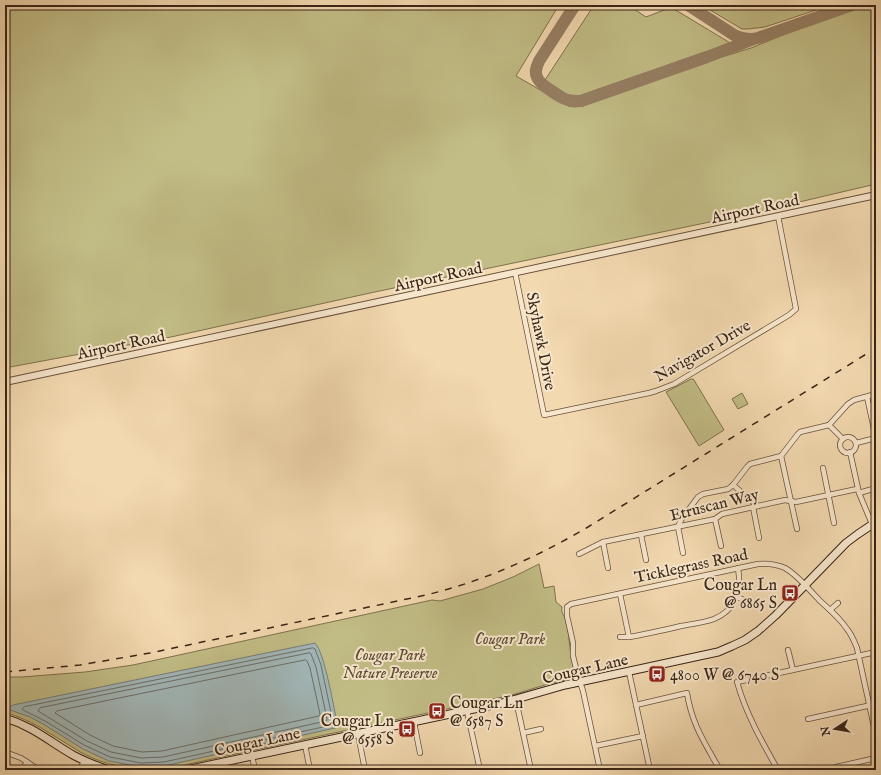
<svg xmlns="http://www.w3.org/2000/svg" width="881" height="775" font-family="'IM FELL English',serif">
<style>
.green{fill:#c2bd86;stroke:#7e714e}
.water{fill:#a1b7b8;stroke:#777d77}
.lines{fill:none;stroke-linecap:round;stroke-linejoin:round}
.shore{stroke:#6d6e67;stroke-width:1}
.taxiway{stroke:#967f63;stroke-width:12}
.minor-casing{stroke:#68523c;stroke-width:6}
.tertiary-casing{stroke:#68523c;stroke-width:8}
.secondary-casing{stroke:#392516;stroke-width:9}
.minor{stroke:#f7e6cc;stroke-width:4.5}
.tertiary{stroke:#f7e6cc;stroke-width:6}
.secondary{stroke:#f7e6cc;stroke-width:7}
.rail{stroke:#392516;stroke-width:1.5;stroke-dasharray:7 7;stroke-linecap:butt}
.labels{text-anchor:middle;stroke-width:4;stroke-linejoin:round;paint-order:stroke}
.street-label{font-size:16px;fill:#392516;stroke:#f7e6cc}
.poi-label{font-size:16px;fill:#392516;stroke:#f7e6cc;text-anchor:end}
.park-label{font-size:16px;font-style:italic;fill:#5b4b32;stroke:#f7e6cc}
</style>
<rect width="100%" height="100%" fill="#f3d9b0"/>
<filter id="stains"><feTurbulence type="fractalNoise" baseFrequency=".005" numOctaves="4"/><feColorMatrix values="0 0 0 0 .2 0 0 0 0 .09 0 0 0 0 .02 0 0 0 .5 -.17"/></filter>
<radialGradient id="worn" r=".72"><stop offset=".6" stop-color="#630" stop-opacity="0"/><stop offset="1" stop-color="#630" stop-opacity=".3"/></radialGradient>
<g class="green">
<path d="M5,5h554l-43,71 52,30 7,1 8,-1 126,-45 42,-13 54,-22 61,-21h10v179l-128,30 -378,79 -199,44 -166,31z"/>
<path d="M594,5h34l18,12 18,-7 10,-1 58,35 -26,8 -127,44 -6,1 -5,-2 -23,-15z"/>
<path d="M708,5h123l-66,22 -17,2h-6l-10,-6 -22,-13z"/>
<path d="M691,379h2l1,1 30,50 -25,16 -33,-54z"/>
<path d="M742,393l6,11 -10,5 -6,-10z"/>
<path d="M539,564l5,24 10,-2 2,16 6,5c-1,5 1,7 3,11 4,12 4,25 6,38 1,7 5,14 3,21l-4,2 -22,5 -36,11 -337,72c-32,5 -66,1 -95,-15 -9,-5 -17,-11 -26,-16 -15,-10 -31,-18 -49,-24v-35h17l63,-5 48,-7 299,-65 8,1 43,-12 30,-12z"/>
</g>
<path class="water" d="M315,643c10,10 19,67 23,84l-3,1 -171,38 -23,1 -32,-6 -26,-12 -40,-25 -13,-7 -20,-7v-3l3,-2z"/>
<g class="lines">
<g class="shore">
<path d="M313,648l2,1 6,16 12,57 -1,3 -168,37 -23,1 -31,-6 -26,-12 -39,-24 -22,-11 -1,-1 2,-2z"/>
<path d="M310,653l1,1 5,13 11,52 -1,2 -163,36 -22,1 -30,-6 -24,-11 -49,-30 2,-3z"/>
<path d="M306,660l1,1 3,7 10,46 -1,2 -157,35 -20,1 -29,-6 -23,-11 -35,-22 2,-2z"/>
</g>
<g class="taxiway">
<path d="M575,5l-36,56c-2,5 -5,10 -2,16 2,7 23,21 31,23 4,1 8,1 13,1l126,-44 47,-18"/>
<path d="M688,5l46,30c8,4 15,5 24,3l94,-33"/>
</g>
<defs>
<g id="minor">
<path d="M515,272l29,143 105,-22 7,-2 18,-7 115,-69 7,-6 -18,-93"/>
<path d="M867,397l9,41"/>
<path d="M829,425l14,14"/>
<circle cx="848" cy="445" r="8"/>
<path d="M856,443l20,-5"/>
<path d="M850,452l9,41 13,31"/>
<path d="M781,456l16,73"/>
<path d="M823,468l11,55"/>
<path d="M733,485l25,21"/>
<path d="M859,493l17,-5"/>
<path d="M753,507l6,31"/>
<path d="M715,519l6,27"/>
<path d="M641,535l5,25"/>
<path d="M603,542l5,26"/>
<path d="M683,553l-5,-26 3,-7 17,-23 5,-3 25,-5 5,-4 14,-18 3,-3 31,-8 17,-22 2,-2 29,-7 19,-21 6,-4 22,-6"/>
<path d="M579,554l24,-12 112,-23 7,-5 63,-14 11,2 61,-13"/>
<path d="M620,594l9,43"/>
<path d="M736,597l6,2"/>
<path d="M830,610l8,-7"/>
<path d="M620,637h9c18,-3 35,-7 52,-11 10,-2 22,-3 33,-7 22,-9 28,-29 24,-51"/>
<path d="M788,650l5,20"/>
<path d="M629,672l21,98"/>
<path d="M516,700l15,70"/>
<path d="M636,705l51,-12c5,32 18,50 33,77"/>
<path d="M467,711l13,59"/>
<path d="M808,719l68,-15"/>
<path d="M414,722l6,31"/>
<path d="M523,733l18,-4"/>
<path d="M358,734l6,31"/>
<path d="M305,745l5,25"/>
<path d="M595,746l48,-10"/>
<path d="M5,752l16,6 18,12"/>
<path d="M252,756l3,14"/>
<path d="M836,767l40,-9"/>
<path d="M22,770l5,-8"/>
<path d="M80,770l4,-9"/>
<path d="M600,770l-17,-79 -5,-15 -5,-20v-13l-6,-27v-9l4,-3 187,-40c9,-1 18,0 27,4 11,6 25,22 34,32 10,9 21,18 28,29 5,6 7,12 10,19l19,88"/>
<path d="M778,770c-16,-28 -32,-56 -41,-88l139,-30"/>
</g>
<path id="tertiary" d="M5,382l871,-187"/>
<g id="secondary">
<path d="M5,718c27,8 44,23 68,37 11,6 24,11 36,15"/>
<path d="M186,770l316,-67 63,-18 139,-30 14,-3 14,-6 13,-6 13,-9 18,-16 70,-72 12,-9 18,-12"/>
</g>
</defs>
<use href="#minor" class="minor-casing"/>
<use href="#tertiary" class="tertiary-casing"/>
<use href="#secondary" class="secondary-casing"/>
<use href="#minor" class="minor"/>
<use href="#tertiary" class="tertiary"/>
<use href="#secondary" class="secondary"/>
<path class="rail" d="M5,672l75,-7 70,-12 276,-58c58,-14 111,-38 162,-68l288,-179"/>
</g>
<defs>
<symbol id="bus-square" viewBox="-11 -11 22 22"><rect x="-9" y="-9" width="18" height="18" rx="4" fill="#8f2418" stroke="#f7e6cc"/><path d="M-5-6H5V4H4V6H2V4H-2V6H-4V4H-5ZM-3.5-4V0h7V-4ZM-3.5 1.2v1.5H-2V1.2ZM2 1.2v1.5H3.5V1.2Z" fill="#fff"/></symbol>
</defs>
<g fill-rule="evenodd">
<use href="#bus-square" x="780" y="583" width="20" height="20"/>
<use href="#bus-square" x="647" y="664" width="20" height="20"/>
<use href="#bus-square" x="427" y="701" width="20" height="20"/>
<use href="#bus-square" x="397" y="719" width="20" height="20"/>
</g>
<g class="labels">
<g class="street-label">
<text transform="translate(755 208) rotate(-12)" y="6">Airport Road</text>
<text transform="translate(438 276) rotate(-12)" y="6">Airport Road</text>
<text transform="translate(542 341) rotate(79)" y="6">Skyhawk Drive</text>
<text transform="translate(121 344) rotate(-12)" y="6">Airport Road</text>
<text transform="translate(702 350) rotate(-30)" y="6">Navigator Drive</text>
<text transform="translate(714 504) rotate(-14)" y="6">Etruscan Way</text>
<text transform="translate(691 565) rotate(-12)" y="6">Ticklegrass Road</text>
<text transform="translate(585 668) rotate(-13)" y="6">Cougar Lane</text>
<text transform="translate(257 741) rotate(-12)" y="6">Cougar Lane</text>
</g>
<g class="poi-label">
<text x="777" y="590">Cougar Ln<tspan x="777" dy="18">@ 6865 S</tspan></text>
<text x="670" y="680" text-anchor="start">4800 W @ 6740 S</text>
<text x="450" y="708" text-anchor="start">Cougar Ln<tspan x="450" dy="18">@ 6587 S</tspan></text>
<text x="394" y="726">Cougar Ln<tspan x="394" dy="18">@ 6558 S</tspan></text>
</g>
<g class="park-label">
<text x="510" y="644">Cougar Park</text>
<text x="390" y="660">Cougar Park<tspan x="390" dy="18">Nature Preserve</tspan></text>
</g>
</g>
<rect width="881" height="775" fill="none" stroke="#f3d9b0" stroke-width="20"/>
<rect x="6" y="6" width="869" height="763" fill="none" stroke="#392516" stroke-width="2"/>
<rect x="10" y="10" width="861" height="755" fill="none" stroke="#392516"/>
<g transform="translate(835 729) rotate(258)" stroke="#f7e6cc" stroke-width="3" paint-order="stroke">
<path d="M0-3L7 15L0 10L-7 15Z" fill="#392516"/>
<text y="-6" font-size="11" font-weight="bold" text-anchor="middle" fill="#392516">N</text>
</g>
<rect width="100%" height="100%" filter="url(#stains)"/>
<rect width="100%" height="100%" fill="url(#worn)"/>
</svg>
